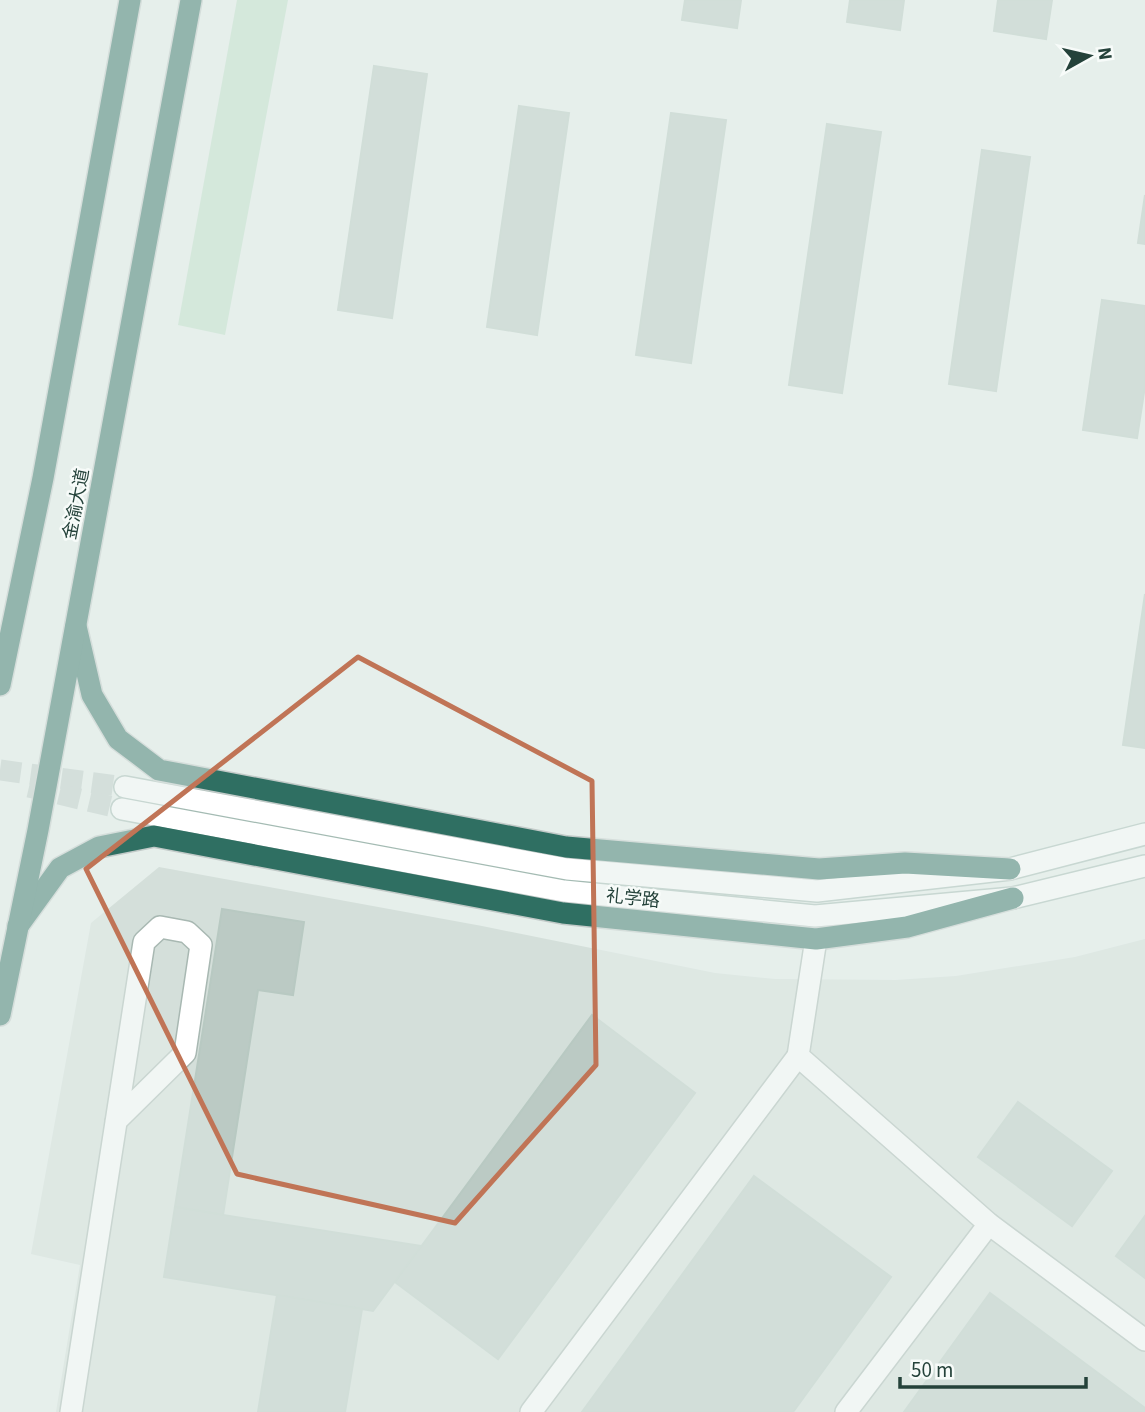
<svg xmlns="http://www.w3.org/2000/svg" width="1145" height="1412" font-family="'Source Sans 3','Noto Sans SC',sans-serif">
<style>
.built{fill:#d4dfda}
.green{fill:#bfe0c8}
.building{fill:#bbcac4;stroke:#b8c9c2;stroke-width:2}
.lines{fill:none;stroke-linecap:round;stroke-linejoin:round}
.secondary-tunnel{stroke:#bfccc8;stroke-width:21;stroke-dasharray:21 10;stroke-linecap:butt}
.street-casing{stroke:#a8b8b2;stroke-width:24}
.secondary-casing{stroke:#a4bbb3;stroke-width:24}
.highway-casing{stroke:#c2cac8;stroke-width:24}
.street{stroke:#fff;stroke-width:21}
.secondary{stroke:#fff;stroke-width:21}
.highway{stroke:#2f6f62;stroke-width:21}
.marked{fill:none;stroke:#c07456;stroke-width:5;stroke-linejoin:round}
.labels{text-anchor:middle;stroke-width:5;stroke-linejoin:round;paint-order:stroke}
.street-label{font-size:18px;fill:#24423a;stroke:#f7fbf9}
</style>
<rect width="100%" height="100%" fill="#e6efeb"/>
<path class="built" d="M159,867l323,59 233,47 60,6 121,1 60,-4 119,-19 70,-18v473h-1089l24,-147 -49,-11 60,-331z"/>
<path class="green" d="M237,0h51l-63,335 -47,-10z"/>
<g class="building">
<path d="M685,0h56l-4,28 -55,-8z"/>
<path d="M850,0h54l-4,30 -53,-8z"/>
<path d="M998,0h54l-6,39 -52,-8z"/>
<path d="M374,66l53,8 -35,244 -54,-8z"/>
<path d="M519,106l50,7 -32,222 -50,-8z"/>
<path d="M671,113l55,7 -35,243 -55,-8z"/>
<path d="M827,124l54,8 -39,261 -53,-8z"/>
<path d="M982,150l48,7 -34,234 -47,-7z"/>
<path d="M1145,195v49l-7,-1z"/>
<path d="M1102,300l43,6v80l-8,52 -54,-8z"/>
<path d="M1145,594v154l-22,-3z"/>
<path d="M222,909l82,13 -11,73 -35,-5 -35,225 -48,-8z"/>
<path d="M592,1015l103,78 -197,266 -103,-77z"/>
<path d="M1018,1102l94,69 -40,55 -94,-69z"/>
<path d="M754,1176l137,101 -98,135h-211z"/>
<path d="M175,1207l48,8 198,31 -48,65 -11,-2 -198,-32z"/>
<path d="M1145,1216v62l-29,-22z"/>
<path d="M990,1293l155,115v4h-241z"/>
<path d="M277,1295l85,14 -17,103h-87z"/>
</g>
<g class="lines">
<g class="secondary-tunnel">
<path d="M0,770l125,17"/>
<path d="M29,787l93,22"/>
</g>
<defs>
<g id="street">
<path d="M816,939l-18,117 191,168 156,116"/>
<path d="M71,1412l73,-470 16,-15 27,5 14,13 -16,108 -69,68"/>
<path d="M531,1412l267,-356"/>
<path d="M846,1412l143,-188"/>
</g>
<g id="secondary">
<path d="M125,787l442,82 250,22 193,-22 135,-35"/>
<path d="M122,809l442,82 251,25 198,-18 132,-32"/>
</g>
<g id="highway">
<path d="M76,626l16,69 26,44 41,31 407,77 253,22 86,-6 105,6"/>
<path d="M0,685l43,-207 87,-478"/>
<path d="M18,926l42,-58 39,-21 55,-11 409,77 253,26 91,-12 106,-29"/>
<path d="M0,1015l38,-185 153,-830"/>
</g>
</defs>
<use href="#street" class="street-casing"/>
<use href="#secondary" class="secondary-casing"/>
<use href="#highway" class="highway-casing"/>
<use href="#street" class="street"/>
<use href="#secondary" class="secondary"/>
<use href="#highway" class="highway"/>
</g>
<path d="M0 0H1145V1412H0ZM358,657l234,124 4,284 -141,158 -218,-49 -151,-305z" fill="#e6efeb" fill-opacity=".55" fill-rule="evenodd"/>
<path class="marked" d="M358,657l234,124 4,284 -141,158 -218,-49 -151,-305z"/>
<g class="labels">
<g class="street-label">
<text transform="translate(76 504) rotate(-79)" y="6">金渝大道</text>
<text transform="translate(633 898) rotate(6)" y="6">礼学路</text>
</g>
</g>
<g transform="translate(1089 56) rotate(82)" stroke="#f7fbf9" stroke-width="5" paint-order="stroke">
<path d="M0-5L12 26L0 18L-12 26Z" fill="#24423a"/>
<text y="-10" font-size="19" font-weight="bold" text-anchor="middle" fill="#24423a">N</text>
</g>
<path d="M900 1377v10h186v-10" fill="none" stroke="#24423a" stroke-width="3.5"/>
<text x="911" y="1377" font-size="21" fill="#24423a" stroke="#f7fbf9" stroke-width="5" paint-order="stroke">50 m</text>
</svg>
